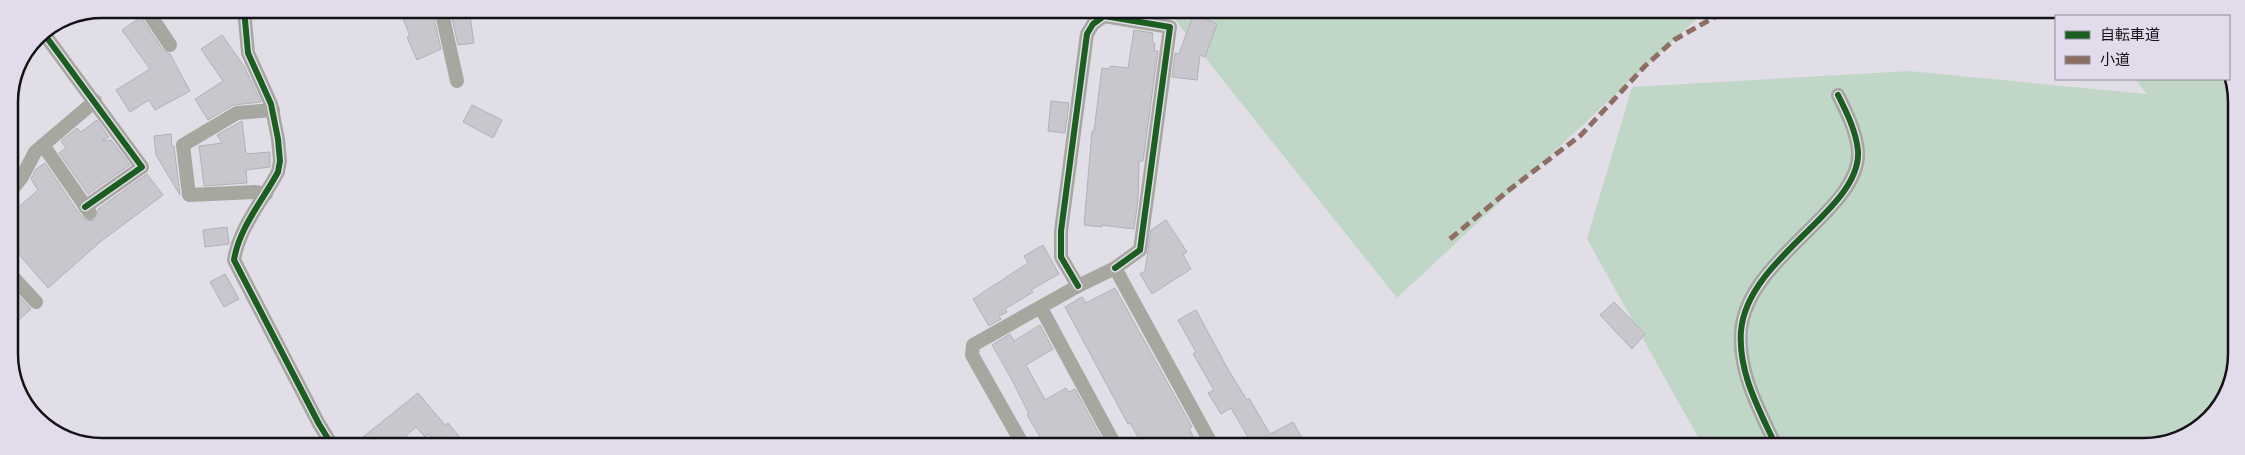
<svg xmlns="http://www.w3.org/2000/svg" width="2245" height="455" font-family="'PT Serif','Noto Sans JP',serif">
<style>
.green{fill:#c0d7c7}
.building{fill:#c8c7ce;stroke:#b2b0b8}
.lines{fill:none;stroke-linecap:round;stroke-linejoin:round}
.minor{stroke:#a6a8a0;stroke-width:14}
.quiet{stroke:#8d6e63;stroke-width:5;stroke-dasharray:10 5;stroke-linecap:butt}
.cycleway-casing{stroke:#e1dbeb;stroke-width:9}
.cycleway{stroke:#1b5e20;stroke-width:6}
.rim{fill:none;stroke:#141217;stroke-width:2.5}
</style>
<rect width="100%" height="100%" fill="#e2dee8"/>
<g class="green">
<path d="M1167,10h539l-309,288z"/>
<path d="M2078,10h83l11,6h-89z"/>
<path d="M1909,71l238,23 -12,-15h94v-6l5,10 1,288 -30,52 -56,23h-446l-116,-207 45,-152z"/>
</g>
<g class="building">
<path d="M399,9h33l9,40 -24,11 -10,-23 3,-1z"/>
<path d="M450,9h19l5,34 -16,2z"/>
<path d="M1195,10h9v8l13,6 -12,33 -5,-2 -3,25 -25,-3 3,-24 4,1z"/>
<path d="M141,17l22,33 7,4 20,37 -35,19 -6,-10 -19,12 -14,-22 34,-21 -28,-39z"/>
<path d="M1134,30l19,3 -1,10h3l-1,8h4l-15,110h-4l-1,39 -4,29 -32,-4v2l-18,-2 8,-94h2l8,-63 7,1 2,-3 17,2z"/>
<path d="M222,35l22,31 17,36 -28,3 -25,15 -13,-21 28,-18 -22,-32z"/>
<path d="M1051,101l18,2 -4,30 -17,-2z"/>
<path d="M472,105l30,15 -9,18 -30,-16z"/>
<path d="M97,120l12,17 -7,4 9,-1 19,25 -42,29 -29,-41 7,-5 -5,-7 16,-13 4,4z"/>
<path d="M242,121l4,33 24,-2v15l-24,3 1,13 -43,3 -5,-40 23,-3 -5,-8z"/>
<path d="M171,134l1,13 2,-1 6,49 -24,-40 -2,-19z"/>
<path d="M45,163l33,49 9,9 8,-1 3,-4v-7l49,-35 16,21 -63,47 -52,46 -38,-44v-29l28,-25 -7,-11 5,-10z"/>
<path d="M1166,220l21,32 -4,3 8,14 -39,25 -12,-20 5,-3 6,-41z"/>
<path d="M227,227l2,17 -24,3 -2,-17z"/>
<path d="M1043,245l16,29 -28,16 2,2 -28,17 2,3 -8,4 2,3 -12,7 -16,-27 55,-36 -4,-7z"/>
<path d="M225,274l14,25 -15,8 -14,-25z"/>
<path d="M10,287l21,22 -21,19z"/>
<path d="M1115,288l77,139 -3,2 9,16h-55l-13,-22 -2,1 -63,-117 17,-10 4,6z"/>
<path d="M1614,302l31,32 -13,15 -32,-34z"/>
<path d="M1196,310l33,61 18,29 2,-2 21,36 23,-12 13,23h-57l3,-1 -21,-36 -10,6 -13,-21 6,-3 -21,-36 3,-2 -18,-32z"/>
<path d="M1040,325l13,24 -27,16 19,35 21,-12 3,4 6,-3 30,56h-60l-18,-30 2,-1 -18,-36 -19,-33 18,-11 4,7z"/>
<path d="M418,393l27,32 3,-2 18,22h-27l-10,-11 -4,3 -9,-10 -20,18h-43z"/>
</g>
<g class="lines">
<g class="minor">
<path d="M146,9l24,36"/>
<path d="M244,9l4,44 23,51 7,35 2,22 -2,11c-15,28 -39,56 -44,88l85,164 13,21"/>
<path d="M441,9l16,72"/>
<path d="M42,31l100,136 -57,40"/>
<path d="M43,145l47,68"/>
<path d="M10,192l12,-15 13,-25 60,-51"/>
<path d="M266,194l-11,-2 -66,3 -6,-50 54,-32 36,-3"/>
<path d="M10,274l26,28"/>
<path d="M1078,286l-17,-29v-26l26,-197 6,-10 11,-8 66,11 -30,223 -25,18"/>
<path d="M1041,308l74,137"/>
<path d="M1023,445l-51,-90 1,-10 105,-59 37,-18 97,177"/>
<path d="M1776,446c-17,-37 -38,-73 -35,-115 6,-74 121,-121 117,-180 -2,-20 -11,-38 -20,-56"/>
</g>
<path class="quiet" d="M1450,239l59,-49 72,-55 64,-69 29,-26 46,-26 2,-4"/>
<defs>
<g id="cycleway">
<path d="M244,9l4,44 23,51 7,35 2,22 -2,11c-15,28 -39,56 -44,88l85,164 13,21"/>
<path d="M42,31l100,136 -57,40"/>
<path d="M1078,286l-17,-29v-26l26,-197 6,-10 11,-8 66,11 -30,223 -25,18"/>
<path d="M1776,446c-17,-37 -38,-73 -35,-115 6,-74 121,-121 117,-180 -2,-20 -11,-38 -20,-56"/>
</g>
</defs>
<use href="#cycleway" class="cycleway-casing"/>
<use href="#cycleway" class="cycleway"/>
</g>
<path d="M0 0H2245V455H0ZM102 18H2144A84 84 0 0 1 2228 102V354A84 84 0 0 1 2144 438H102A84 84 0 0 1 18 354V102A84 84 0 0 1 102 18Z" fill="#e1dbeb" fill-rule="evenodd"/>
<path class="rim" d="M102 18H2144A84 84 0 0 1 2228 102V354A84 84 0 0 1 2144 438H102A84 84 0 0 1 18 354V102A84 84 0 0 1 102 18Z"/>
<rect x="2055" y="15" width="175" height="65" fill="#e1dbeb" stroke="#8f8b96"/>
<rect x="2065" y="31" width="25" height="8" fill="#1b5e20" stroke="#8f8b96"/>
<text x="2100" y="40" font-size="15" fill="#141217">自転車道</text>
<rect x="2065" y="56" width="25" height="8" fill="#8d6e63" stroke="#8f8b96"/>
<text x="2100" y="65" font-size="15" fill="#141217">小道</text>
</svg>
